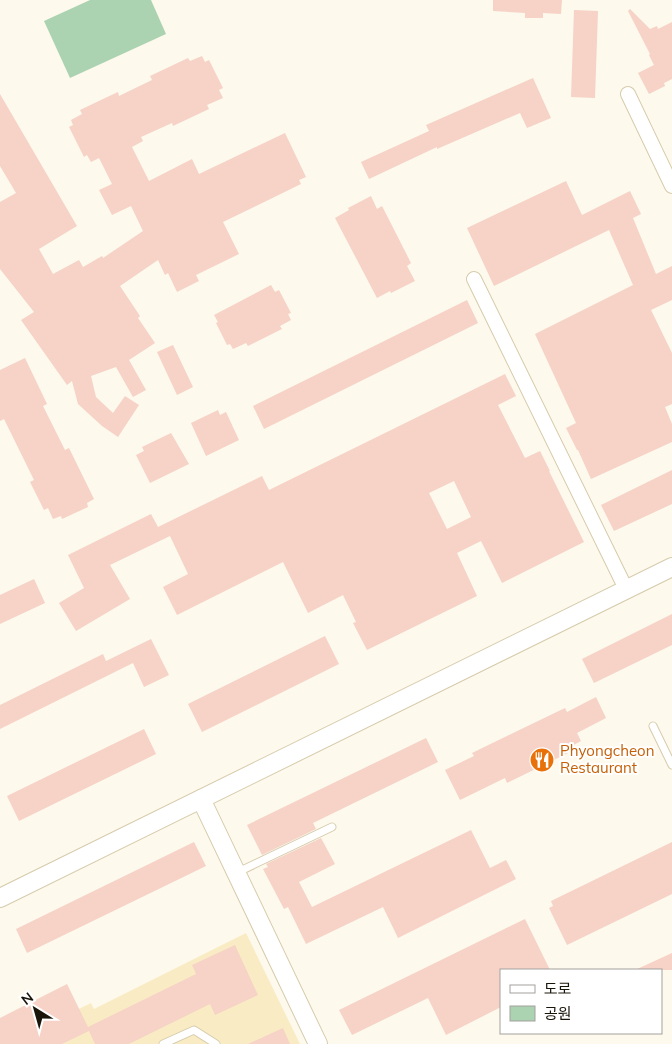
<svg xmlns="http://www.w3.org/2000/svg" width="672" height="1044" font-family="Mulish,'Noto Sans KR',sans-serif">
<style>
.built{fill:#f9ecc4}
.green{fill:#abd3b1}
.building{fill:#f6d2c7;fill-rule:evenodd}
.lines{fill:none;stroke-linecap:round;stroke-linejoin:round}
.service-casing{stroke:#d6cbac;stroke-width:9}
.minor-casing{stroke:#d6cbac;stroke-width:16}
.tertiary-casing{stroke:#d6cbac;stroke-width:20}
.service{stroke:#fff;stroke-width:7}
.minor{stroke:#fff;stroke-width:14}
.tertiary{stroke:#fff;stroke-width:18}
.labels{text-anchor:middle;stroke-width:4;stroke-linejoin:round;paint-order:stroke}
.food-label{font-size:15px;fill:#c56008;stroke:#fff;text-anchor:start}
</style>
<rect width="100%" height="100%" fill="#fdf9ec"/>
<path class="built" d="M246,933l54,111h-286l-1,-3 78,-38 3,6z"/>
<path class="green" d="M90,0h61l15,34 -96,44 -26,-57z"/>
<g class="building">
<path d="M493,0h69l-1,14 -18,-1v5h-18v-5l-32,-2z"/>
<path d="M630,9l20,20 7,-3 1,3 14,-7v57l-8,4 1,3 -16,8 -11,-21 16,-8 -5,-10 1,-1 -22,-43z"/>
<path d="M574,10l24,1 -3,87 -24,-1z"/>
<path d="M202,56l3,6 4,-2 14,28 -4,2 4,8 -16,7 2,4 -36,17 -1,-3 -31,14 2,4 -11,6 17,34 43,-22 7,15 86,-41 21,44 -7,3 2,4 -78,38 16,32 -43,21 3,6 -22,11 -9,-19 -3,2 -7,-15 -38,26 20,30 -2,2 17,25 -26,17 17,30 -13,7 -17,-30 -25,9 5,21 17,16 12,-17 14,9 -21,32 -16,-11 -24,-22 -6,-23 -5,4 -46,-65 13,-8 -34,-43v-67l16,-9 -16,-27v-72l77,132 -38,23 14,25 26,-14 4,7 19,-11 1,2 40,-27 -12,-25 -19,9 -13,-25 13,-6 -13,-26 -8,4 -4,-7 -3,2 -15,-30 4,-2 -2,-5 11,-6 -2,-4 23,-11 15,-7 1,4 33,-16 -2,-4 38,-18 2,3z"/>
<path d="M533,78l18,40 -24,10 -7,-15 -83,36v-2l-68,32 -8,-17 68,-31 -3,-6z"/>
<path d="M566,181l16,34 48,-24 11,23 -8,4 23,56 16,-8v34l-21,10 21,43v51l-7,3 7,17v18l-81,37 -13,-29h-1l-11,-22 10,-5 -41,-89 98,-49 -24,-55 -115,56 -27,-58z"/>
<path d="M371,196l6,13 5,-3 29,57 -4,3 8,15 -24,12 -1,-2 -13,7 -42,-80 14,-8 -1,-2z"/>
<path d="M271,285l4,7 4,-2 12,23 -3,1 3,6 -11,6 2,3 -34,17 -2,-3 -13,6 -3,-5 -3,1 -11,-22 2,-1 -4,-7z"/>
<path d="M467,300l11,23 -214,106 -11,-23z"/>
<path d="M173,345l20,42 -16,8 -20,-43z"/>
<path d="M25,358l22,46 -4,2 22,44 4,-2 25,51 -7,4 1,4 -26,12 -1,-3 -8,3 -5,-11 -4,2 -14,-28 4,-2 -30,-61 -4,2v-51z"/>
<path d="M505,374l11,22 -18,9 27,53 15,-7 10,20h-1l35,71 -82,41 -21,-42 -24,12 20,43 -110,54 -14,-27 3,-1 -13,-27 -35,18 -25,-51 -106,53 -14,-28 25,-13 -18,-38 -60,29 20,34 -54,32 -17,-28 25,-15 -16,-33 83,-41 7,13 104,-51 7,14zM454,481l17,36 -24,12 -18,-36z"/>
<path d="M218,410l2,5 6,-3 13,28 -33,16 -15,-33z"/>
<path d="M171,433l18,31 -39,19 -14,-28 8,-4 -2,-4z"/>
<path d="M672,470v34l-58,27 -13,-26z"/>
<path d="M34,579l11,24 -45,21v-29z"/>
<path d="M672,614v31l-78,38 -12,-24z"/>
<path d="M325,636l14,28 -137,68 -14,-28z"/>
<path d="M151,639l18,36 -25,12 -11,-24 -133,66v-24l103,-51 3,7z"/>
<path d="M596,697l10,21 -29,15 4,8 -15,8 2,4 -61,30 -2,-5 -45,22 -15,-30 29,-14 -2,-3 93,-45 2,4z"/>
<path d="M144,729l12,25 -137,67 -12,-25z"/>
<path d="M426,738l12,24 -125,61 3,6 -54,26 -15,-30z"/>
<path d="M471,830l19,38 16,-8 10,19 -118,59 -15,-31 -77,37 -18,-37 -4,2 -21,-40 5,-2 -2,-3 55,-26 14,26 -36,18 13,25z"/>
<path d="M194,842l12,24 -179,87 -11,-24z"/>
<path d="M672,842v52l-105,51 -18,-37 4,-2 -2,-5z"/>
<path d="M525,919l25,51h-49v37l-55,28 -18,-37 -76,37 -13,-25z"/>
<path d="M235,945l23,50 -43,20 -5,-11 -81,40h-34l-6,-13 -27,13h-62v-26l67,-34 21,43 108,-53 -4,-9z"/>
<path d="M672,953v17h-37z"/>
<path d="M283,1028l7,16h-42z"/>
</g>
<g class="lines">
<defs>
<g id="service">
<path d="M653,726l19,39"/>
<path d="M236,873l96,-46"/>
<path d="M163,1044l31,-14 22,14"/>
</g>
<g id="minor">
<path d="M628,94l44,92"/>
<path d="M474,279l152,310"/>
</g>
<g id="tertiary">
<path d="M201,799l117,245"/>
<path d="M0,898l672,-331"/>
</g>
</defs>
<use href="#service" class="service-casing"/>
<use href="#minor" class="minor-casing"/>
<use href="#tertiary" class="tertiary-casing"/>
<use href="#service" class="service"/>
<use href="#minor" class="minor"/>
<use href="#tertiary" class="tertiary"/>
</g>
<defs>
<symbol id="restaurant-disc" viewBox="-11 -11 22 22"><circle r="9.5" fill="#e8710a" stroke="#fff"/><path d="M-5-6h1v4h1v-4h1v4h1v-4h1v5L-1.5 .5V6h-2V.5L-5-1ZM5-6V6H3V1.5H1.5Q1.5-4 5-6Z" fill="#fff"/></symbol>
</defs>
<g fill-rule="evenodd">
<use href="#restaurant-disc" x="528" y="746" width="28" height="28"/>
</g>
<g class="labels">
<g class="food-label">
<text x="560" y="756">Phyongcheon<tspan x="560" dy="17">Restaurant</tspan></text>
</g>
</g>
<rect x="500" y="969" width="162" height="65" fill="#ffffff" stroke="#a3a19d"/>
<rect x="510" y="985" width="25" height="8" fill="#ffffff" stroke="#a3a19d"/>
<text x="544" y="994" font-size="15" fill="#19150a">도로</text>
<rect x="510" y="1006" width="25" height="15" fill="#abd3b1" stroke="#a3a19d"/>
<text x="544" y="1019" font-size="15" fill="#19150a">공원</text>
<g transform="translate(35 1009) rotate(323)" stroke="#ffffff" stroke-width="4" paint-order="stroke">
<path d="M0-4L9 19L0 12L-9 19Z" fill="#19150a"/>
<text y="-8" font-size="14" font-weight="bold" text-anchor="middle" fill="#19150a">N</text>
</g>
</svg>
